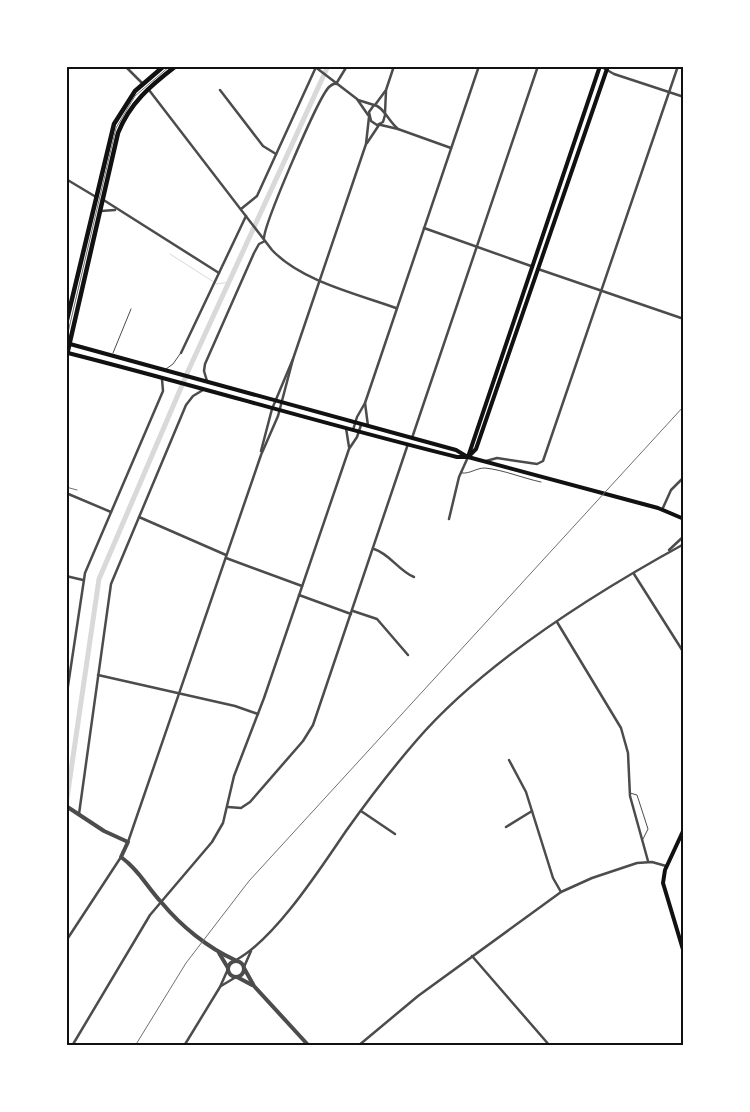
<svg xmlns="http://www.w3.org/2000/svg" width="750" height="1112" font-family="'Fira Sans',sans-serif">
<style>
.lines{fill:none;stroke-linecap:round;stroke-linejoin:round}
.stream{stroke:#d9d9d9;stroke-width:1}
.canal{stroke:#d9d9d9;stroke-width:5}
.service{stroke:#4c4c4c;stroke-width:1}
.minor{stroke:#4c4c4c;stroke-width:2.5}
.tertiary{stroke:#4c4c4c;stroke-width:4}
.secondary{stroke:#111;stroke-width:4}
.trunk{stroke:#111;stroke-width:4.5}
.tram{stroke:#707070;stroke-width:1}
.rail{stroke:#707070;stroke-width:1}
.neatline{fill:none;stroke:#111;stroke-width:2}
</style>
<rect width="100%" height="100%" fill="#fff"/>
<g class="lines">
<path class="stream" d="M170,254l47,30 12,-2"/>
<path class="canal" d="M66,805l33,-226 90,-210 139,-303"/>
<g class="service">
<path d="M113,353l18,-44"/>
<path d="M166,369l7,-5 7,-10"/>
<path d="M462,473c8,1 14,-5 23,-5 19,2 37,10 56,14"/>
<path d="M630,793l7,2 11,34 -5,10"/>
</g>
<g class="minor">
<path d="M125,66l17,17"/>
<path d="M314,66l43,33 11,16"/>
<path d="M600,66l14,8 70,23"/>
<path d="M336,84l11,-18"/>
<path d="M149,90l123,160c29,31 85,44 124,58"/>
<path d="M220,90l43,56 13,8"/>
<path d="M358,100l16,5"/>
<path d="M375,105l11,-15 8,-24"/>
<path d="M385,113l1,-22"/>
<path d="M385,115l-2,7 -6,3 -6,-4 -2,-9 5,-7c9,1 15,17 24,24"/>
<path d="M381,125l17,4 53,19"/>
<path d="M367,143l12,-18"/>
<path d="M66,179l30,18"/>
<path d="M102,199l117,74"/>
<path d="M241,209l16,-13 59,-129"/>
<path d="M101,211l14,-1"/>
<path d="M424,228l107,38"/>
<path d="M264,238c1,-16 54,-140 65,-151 2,-2 4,-3 7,-4"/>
<path d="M538,269l146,50"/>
<path d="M181,353l65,-137"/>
<path d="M207,381l-3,-10 1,-7 49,-111 5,-9 6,-3"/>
<path d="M365,403l3,23"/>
<path d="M346,428l3,19"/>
<path d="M353,430l4,-13 8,-14 114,-337"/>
<path d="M412,438l126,-372"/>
<path d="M261,451l11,-42 21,-50 73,-215 3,-27"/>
<path d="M486,461l11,-3 40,6 6,-3 135,-395"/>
<path d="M66,493l45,19"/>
<path d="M662,510l9,-20 13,-13"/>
<path d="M139,517l87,38"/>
<path d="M449,519l10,-42 9,-20"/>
<path d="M374,549c16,5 25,22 40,28"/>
<path d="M669,550l15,-14"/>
<path d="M226,558l76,28"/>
<path d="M634,574l50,79"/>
<path d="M66,576l17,4"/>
<path d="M299,595l52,19"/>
<path d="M353,611l24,8 31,36"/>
<path d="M557,622l64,106 7,25 2,43 18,65"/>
<path d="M98,675l137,31 23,8"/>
<path d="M66,699l19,-126 78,-182 -1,-12"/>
<path d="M509,760l17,32 27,86 8,14"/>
<path d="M228,807l13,1 9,-6 53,-61 10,-16 95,-281"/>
<path d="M361,811l34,23"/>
<path d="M79,814l32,-230 75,-179 7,-9 10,-6"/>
<path d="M506,827l26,-16"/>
<path d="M128,842l133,-387 17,-39 15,-57"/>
<path d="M66,941l55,-84"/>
<path d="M472,956l78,90"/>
<path d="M236,960c39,-21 84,-91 110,-129 22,-31 45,-61 70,-90 68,-79 177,-147 268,-197"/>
<path d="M244,967l7,-16"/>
<path d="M221,986l15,-9"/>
<path d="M72,1046l78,-131 62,-73 11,-19 11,-47 30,-78 85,-249 8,-12 4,-12"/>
<path d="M184,1046l36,-59 8,-18"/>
<path d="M358,1046l60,-50 143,-104 31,-14 45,-15 15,-1 14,4"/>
</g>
<g class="tertiary">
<path d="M66,806l38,25 24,11 -7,15c18,13 26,30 41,46 19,23 46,45 73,57"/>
<path d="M219,953l9,15"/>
<circle cx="236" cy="969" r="8"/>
<path d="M244,968l10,18 55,60"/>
<path d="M237,977l15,8"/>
</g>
<g class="secondary">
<path d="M70,344l386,106 10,6"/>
<path d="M68,353c130,33 259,72 389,104h11l190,51 26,11"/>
<path d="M468,457l8,-8 132,-383"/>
<path d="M468,457l132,-391"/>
<path d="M684,829l-19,41 -2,13 21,70"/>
</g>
<g class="trunk">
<path d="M66,324l48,-200 21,-33 29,-25"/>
<path d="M66,359l52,-226c12,-30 32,-47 58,-67"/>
</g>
<g class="tram">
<path d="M66,341l50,-213 19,-32 35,-30"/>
<path d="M66,487l11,3"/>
</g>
<path class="rail" d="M135,1046l51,-83 63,-82 435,-475"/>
</g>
<rect width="750" height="1112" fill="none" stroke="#ffffff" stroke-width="135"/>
<rect x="68" y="68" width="614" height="976" class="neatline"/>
</svg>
